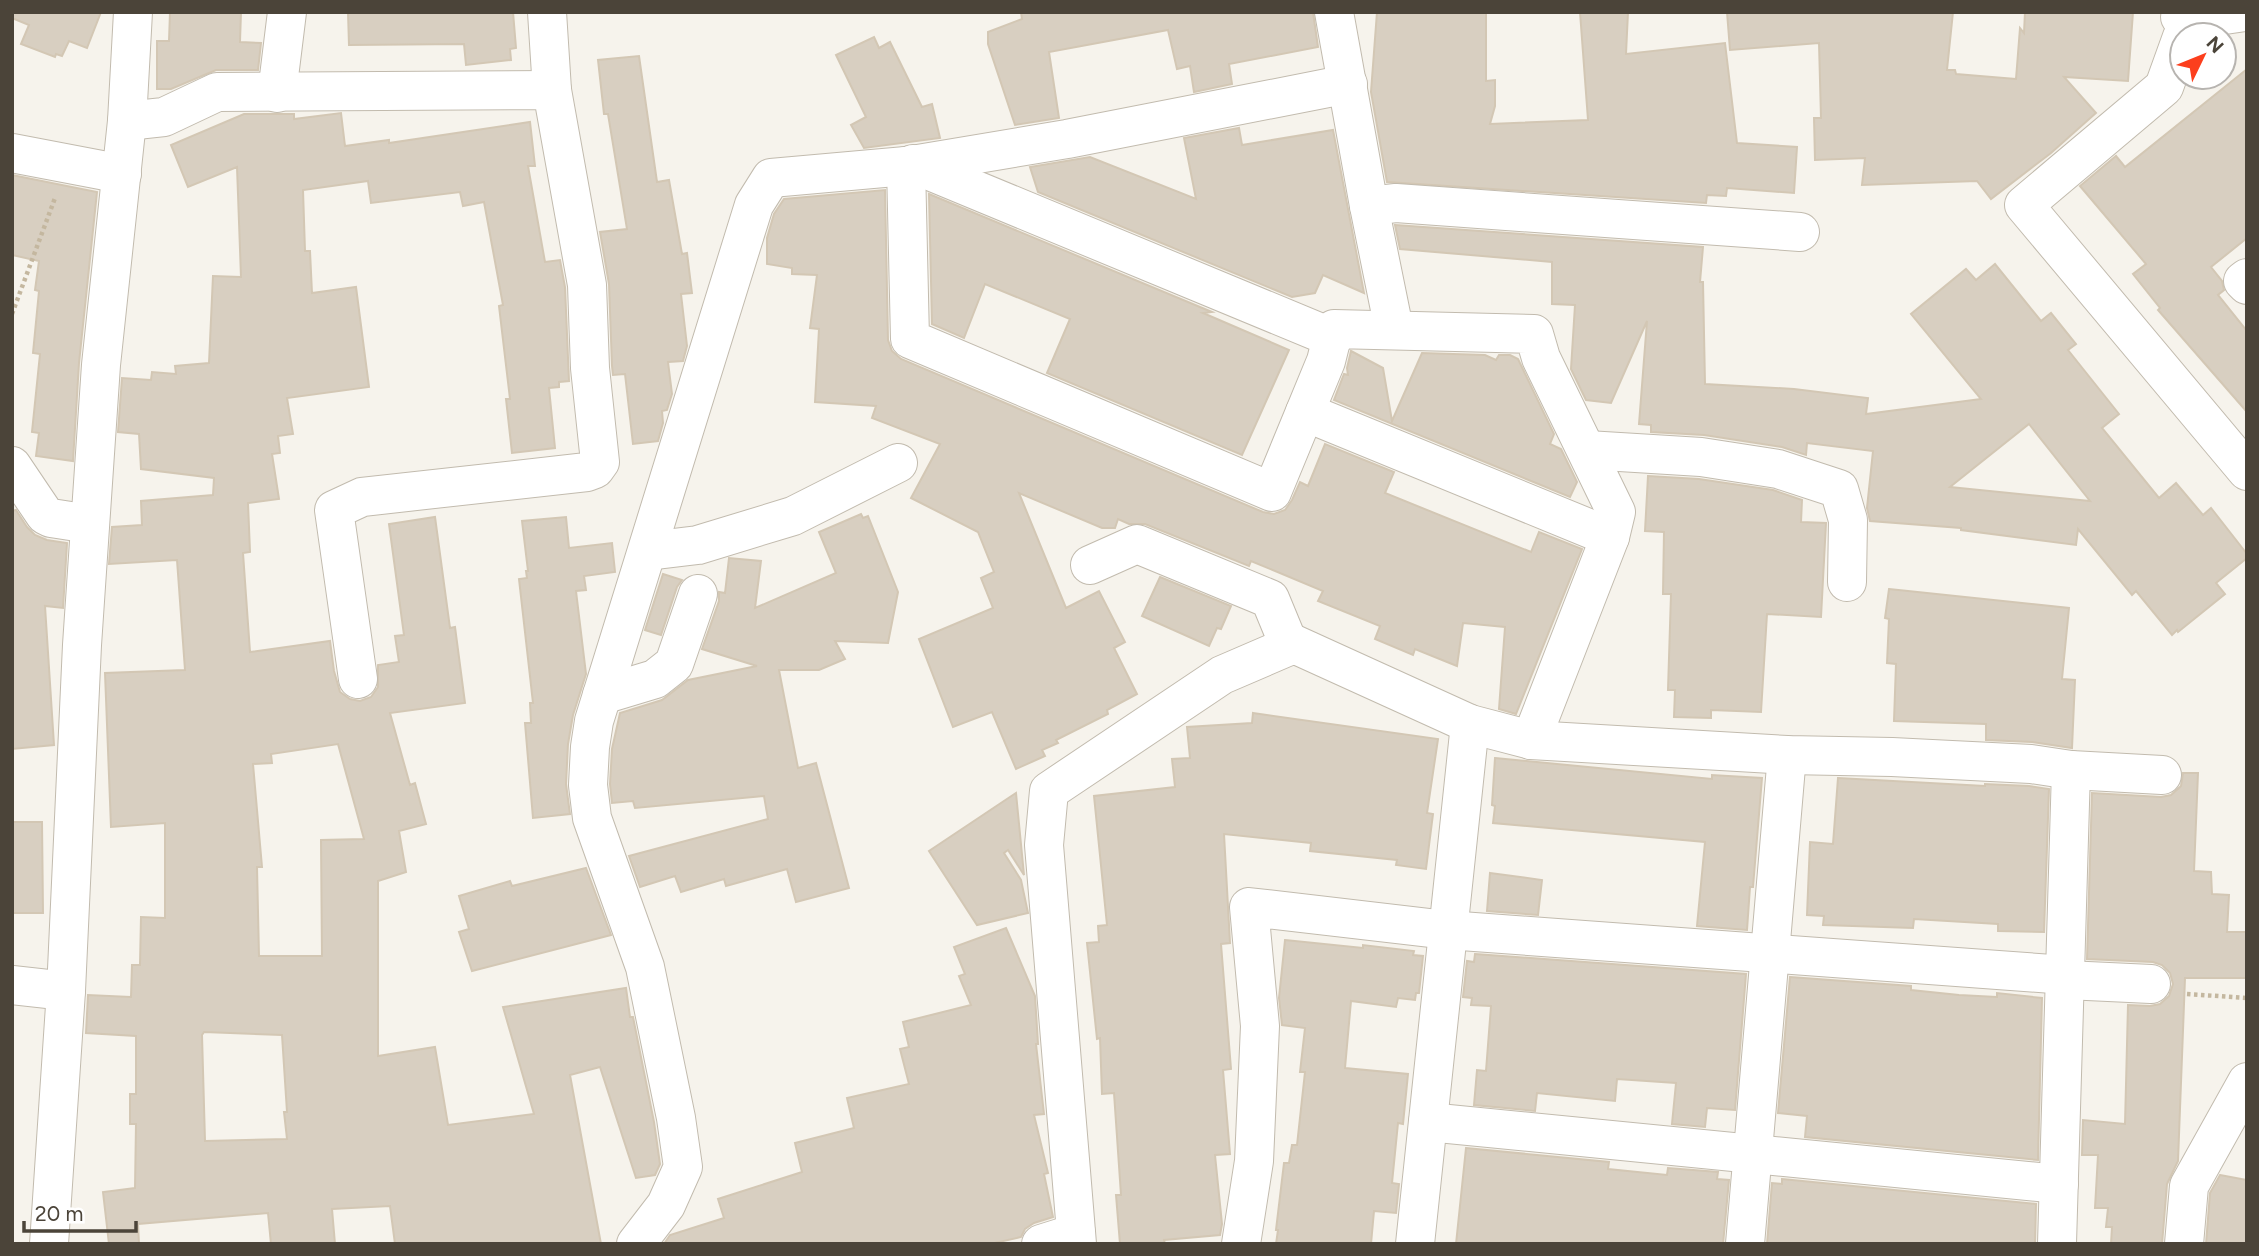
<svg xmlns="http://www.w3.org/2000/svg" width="2259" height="1256" font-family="Figtree,sans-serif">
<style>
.building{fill:#d8cfc1;stroke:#d3c7b4;stroke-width:2;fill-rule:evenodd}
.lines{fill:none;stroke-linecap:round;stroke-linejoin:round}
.minor-casing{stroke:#c2bbae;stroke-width:40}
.path{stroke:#c4b79f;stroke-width:4.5;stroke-dasharray:3.5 3.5;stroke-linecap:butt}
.minor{stroke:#fff;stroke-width:38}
</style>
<rect width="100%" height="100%" fill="#f6f3ec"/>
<g class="building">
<path d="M12,12h89l-14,36 -18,-7 -7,15 -6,-2 -1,3 -34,-13 8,-19 -17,-7z"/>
<path d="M170,12h71l-1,30 21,1 -3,27h-42l-45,19h-14v-48h12z"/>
<path d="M348,12h165l3,36 -6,1 1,11 -45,5 -2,-21 -115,1z"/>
<path d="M1021,12h292l5,35 -89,17 3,20 -38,8 -4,-26 -13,3 -9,-39 -119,22 10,66 -44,7 -27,-81v-12l34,-13z"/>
<path d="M1377,12h109v69l9,-1v26l-5,18 98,-4 -8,-108h48l-2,42 99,-11 12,100 60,4 -3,46 -67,-5 -1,8 -19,-1 -1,8 -319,-21 -16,-90z"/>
<path d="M1727,12h226l-6,58h8l1,4 60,5 4,-51 4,5 1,-21h108l-5,69 -64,-4 32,36 -45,40 -60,46 -14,-18 -115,4 3,-27 -50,2 -1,-42h7l-2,-75 -89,7z"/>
<path d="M874,37l5,11 11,-6 32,65 10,-3 8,34 -76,10 -13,-23 15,-8 -30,-62z"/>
<path d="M639,56l18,126 12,-2 13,74 5,-1 5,40 -11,1 6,52 -4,15 -15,1 4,32 -5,16 -5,1 1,12 -5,18 -25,3 -8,-70 -12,1 -1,-9 -3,-82 -9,-52 27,-3 -19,-115h-4l-6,-54z"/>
<path d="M2247,69v169l-36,29 11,14 2,9 -6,5 29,36v81l-89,-102 2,-2 -27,-34 13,-10 -66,-78 36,-30 9,11z"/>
<path d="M341,113l4,33 44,-6v3l141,-21 5,44h-7l17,96 15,-2 5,27 4,94 -10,1v5l-10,1 6,60 -43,5 -6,-54h4l-11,-93 4,-1 -19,-103 -21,4 -3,-14 -89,11 -3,-22 -65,9 2,61h5l2,42 44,-6 13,100 -82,11 6,36 -15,2 2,17 -8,1 7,45 -31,4 2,49 -7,1 7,99 80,-11 4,30 6,21 10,7 10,2 11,-4 7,-10v-22l21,-3 -4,-26 9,-1 -15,-111 46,-7 15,111 5,-1 10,76 -75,10 20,72 5,-2 11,41 -27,7 7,41 -28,9v175l57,-9 13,78 86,-11 -31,-107 123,-19 4,29h3l21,105 6,42 -5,11 -19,3 -36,-111 -30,8 31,169h-206l-5,-38 -58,3 3,35h-64l-3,-31 -130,11 1,20h-30l-6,-52 32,-4 1,-64h-6v-30h6v-58l-50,-3 2,-38 43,2 1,-32h8l1,-48 24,1v-95l-54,4 -6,-154 80,-3 -8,-110 -68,4 3,-37 30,-2 -1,-24 72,-6 1,-17 -73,-9 -2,-35 -21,-2 4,-54 29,2 1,-8 24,2 -1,-8 34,-3 4,-87 28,1 -4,-110 -49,20 -17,-42 73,-31h50v5zM338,744l26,95 -43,1 1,116h-63l-2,-89h5l-9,-103 19,-1 -1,-9zM204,1032l78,3 5,77h-3l3,27 -82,2 -3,-106z"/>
<path d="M1239,128l3,17 91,-15 31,163 -41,-18 -8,18 -23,4 -254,-105 -8,-25 60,-10 106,42 -12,-61z"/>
<path d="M12,175l85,17 -18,171 -6,98 -37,-5 3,-23 -7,-1 8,-78 -7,-1 6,-62 -4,-1 4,-29 -27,-6z"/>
<path d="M885,190l3,150 4,11 9,8 362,153 11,2 11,-4 7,-10 8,-18 8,4 17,-42 69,28 -9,21 146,59 8,-20 43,17 -66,165 -17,-5 6,-82 -42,-4 -6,43 -42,-17 -2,6 -38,-16 5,-13 -62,-25 5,-10 -72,-30 -2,5 -104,-42h-16l-11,-5 -3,9h-13l-83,-35 47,115 33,-17 26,51 -11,6 23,46 -30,16 1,4 -52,26 2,3 -16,7 3,6 -29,13 -24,-57 -39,15 -34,-88 74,-31 -12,-30 13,-6 -16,-40 -67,-34 29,-54 -68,-26 4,-12 -61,-4 4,-73 -9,-1 7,-53 -25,-1v-6l-25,-4v-26l7,-24 10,-15z"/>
<path d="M929,194l283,118 -9,1 86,37 -47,105 -195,-82 23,-54 -85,-35 -21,54 -32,-14z"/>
<path d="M1395,225l308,22 -3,35h3l2,102 89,5 74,9 -2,16 115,-15 -70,-85 55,-45 10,11 19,-16 46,57 10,-8 25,31 -8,6 51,64 -17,14 57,70 17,-15 27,32 8,-7 36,46v4l-31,25 9,11 -47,38 -1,-2 -5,5 -36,-44 -4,4 -54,-66 -2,16 -115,-15v-2l-91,-7 -3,-13 6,-57 -66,-8 -1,12 -24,-8 -78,-12 -53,-3v-7l-12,-1 8,-103 -36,82 -25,-3 -15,-31 4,-64 -23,-1v-42l-152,-13zM2029,424l61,77 -140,-14z"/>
<path d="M1351,351l32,17 9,53 30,-68 63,2 11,5 3,-5h11l8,4 36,75 -4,10 11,5 16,33 -7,15 -236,-97 10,-26 4,1 -1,-7z"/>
<path d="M1648,476l51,3 74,11 29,10 -1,22 25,1 -5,94 -54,-3 -6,98 -50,-2v8l-37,-1 1,-27h-7l3,-96h-8l1,-62 -19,-1z"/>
<path d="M16,510l11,17 8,8 12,5 20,3 -4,65 -18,-2 9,139 -42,4v-238z"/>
<path d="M861,514l2,4 5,-2 30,76 -10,51 -53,-2 10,18 -26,11h-40l19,98 18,-5 33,125 -53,14 -9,-33 -61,17 -2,-7 -43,13 -6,-16 -35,11 -11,-31 139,-37 -4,-23 -129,12 -2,-7 -21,2 -2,-19 2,-35 8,-36 42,-13 26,-20 69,-14 -55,-17 17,-48v-9l6,1 4,-35 32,3 -6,47 81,-35 -17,-41z"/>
<path d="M566,517l3,31 43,-5 3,29 -31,4 2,14 -10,1 10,83 -13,41 -5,29 -2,40 4,30 -37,4 -8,-95h6l-1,-20h3l-14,-124 8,-1 -1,-7h2l-6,-50z"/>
<path d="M663,574l19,6 -5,7 -16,48 -16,-5z"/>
<path d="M1160,577l71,29 -10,23 -4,-1 -8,18 -67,-30z"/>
<path d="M1889,589l180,19 -7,71 13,1 -3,68 -40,-6 -46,-2v-16l-92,-3 2,-57 -9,-1 2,-44 -4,-1z"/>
<path d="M1253,713l185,26 -11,74 6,1 -7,55 -30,-4 1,-5 -87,-9 1,-8 -87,-9 6,109 -9,1 10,125 -8,1 7,84 -15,1 7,69 -2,11 -56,5 1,4h-45l-4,-49h5l-7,-102 -12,1 -2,-56 -3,1 -10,-96 12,-1 -1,-16 9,-1 -13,-129 81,-9 -3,-28 18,-1 -3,-31 65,-4z"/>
<path d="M1495,758l217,21v-4l50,3 -9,109h-3l-3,43 -50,-4 8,-84 -212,-19 2,-17 -3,-1z"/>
<path d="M2183,773h15l-4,98 17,1 1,22 17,1 -2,37h20v46h-62l-7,183 -11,23 -5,60h-51l1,-17h-6l2,-19h-13l3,-53h-16l1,-35 42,4 3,-119 22,1 10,-2 9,-8 4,-12 -3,-11 -8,-8 -9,-3 -66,-3 5,-166 69,4 10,-2 10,-9z"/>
<path d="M1838,778l147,8v-2l44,2 20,3 -5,143 -46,-1v-7l-84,-5 -1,9 -90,-3 1,-9 -17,-1 3,-73 23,2z"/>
<path d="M1016,793l8,82 -16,-25 -4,3 17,27 7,33 -51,12 -48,-74z"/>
<path d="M12,822h30l1,91h-31z"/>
<path d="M586,868l25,67 -139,36 -13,-39 10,-3 -10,-33 51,-15 2,5z"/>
<path d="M1490,873l52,7 -4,35 -51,-4z"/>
<path d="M1006,928l29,68 3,48h-2l8,70 -10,1 14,58 -4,1 9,43 -19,6 -9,6 -4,8 -31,7h-326l6,-9 54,-17 -6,-19 84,-27 -7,-29 59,-15 -7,-30 62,-14 -9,-35 9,-2 -6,-25 68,-17 -12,-29 6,-2 -11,-27z"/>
<path d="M1285,940l78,8v-3l51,6 -1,4 10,1 -4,37h-3l-1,7 -17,-2 -2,9 -45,-6 -6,67 63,6 -5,50 -5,-1 -6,60 7,1 -3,29 -22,-2 -3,33h-95l2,-14h-2l8,-67h5l3,-18h5l8,-73h-5l5,-44 -23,-3 -3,-27z"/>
<path d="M1475,954l271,20 -11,136 -28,-2 -2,19 -33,-3 4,-41 -59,-4 -2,22 -78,-8 -2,18 -61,-6 3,-35 9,1 5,-65 -20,-1 1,-7 -9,-1 4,-36 7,1z"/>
<path d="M1790,977l121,9v4l48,5 38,2v-4l45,5 -4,162 -233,-23 2,-21 -29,-3z"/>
<path d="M1466,1148l143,14 -1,7 59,6 1,-7 50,4 -1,7 12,1 -6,64h-267z"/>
<path d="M2220,1175l27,5v64h-41l4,-51z"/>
<path d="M1782,1179l254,25 -1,40h-268l5,-61 10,1z"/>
</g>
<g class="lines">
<defs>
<g id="minor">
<path d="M547,12l5,78"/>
<path d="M1334,12l35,194 25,123"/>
<path d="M2180,17h31l34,-5"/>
<path d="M2182,37l-18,50 -140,118 223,266"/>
<path d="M277,93l10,-81"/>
<path d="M127,121l37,-4 53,-25 335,-2 35,195 3,83 10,94 -5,7 -8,3 -225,25 -28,13 24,169"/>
<path d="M12,153l110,21"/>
<path d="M913,164l420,174"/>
<path d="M906,166l4,173 362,153 54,-131 8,-32 200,5 7,24 75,154 -6,25 -79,203"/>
<path d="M1369,206l27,-3 404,29"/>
<path d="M2247,278l-4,3 4,4"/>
<path d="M1305,412l305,125"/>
<path d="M1587,450l114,7 77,12 61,20 9,31 -1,62"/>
<path d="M12,466l33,49 6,3 39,6"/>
<path d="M648,551l50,-6 95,-29 105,-53"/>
<path d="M1090,565l47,-21 133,55 19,46"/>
<path d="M602,695l53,-16 19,-15 24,-70"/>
<path d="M2071,770l91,5"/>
<path d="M2066,980l85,4"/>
<path d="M12,985l54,6"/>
<path d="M1428,1122l631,62"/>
<path d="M49,1244l17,-253 16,-346 19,-280 26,-244 6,-109"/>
<path d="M636,1244l30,-39 17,-38 -7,-49 -31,-151 -53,-149 -4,-33 2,-38 4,-26 160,-516 17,-27 135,-12 161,-27 281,-55"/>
<path d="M1041,1244l35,-11"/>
<path d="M1077,1244l-33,-399 5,-54 173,-116 72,-31 176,80 61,16 256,15 105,2 139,7 40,6 -14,474"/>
<path d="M1241,1244l13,-83 6,-135 -11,-119 198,23 619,45"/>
<path d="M1415,1244l55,-520"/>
<path d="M1745,1244l42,-489"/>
<path d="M2184,1244l5,-58 58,-104"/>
</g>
</defs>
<use href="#minor" class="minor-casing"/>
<g class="path">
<path d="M12,314l43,-116"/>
<path d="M2187,994l60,4"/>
</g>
<use href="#minor" class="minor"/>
</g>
<rect width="2259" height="1256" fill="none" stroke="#4b4439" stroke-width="28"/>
<g transform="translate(2203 56) rotate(47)"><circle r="33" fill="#ffffff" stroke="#b7b4b0" stroke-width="2"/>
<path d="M0-5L12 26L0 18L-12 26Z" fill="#fc3f1d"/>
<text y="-10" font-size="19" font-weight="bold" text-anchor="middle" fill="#4b4439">N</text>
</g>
<path d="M24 1221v10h112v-10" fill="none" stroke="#4b4439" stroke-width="3.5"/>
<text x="35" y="1221" font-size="21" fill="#4b4439" stroke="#ffffff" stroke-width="5" paint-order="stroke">20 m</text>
</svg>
